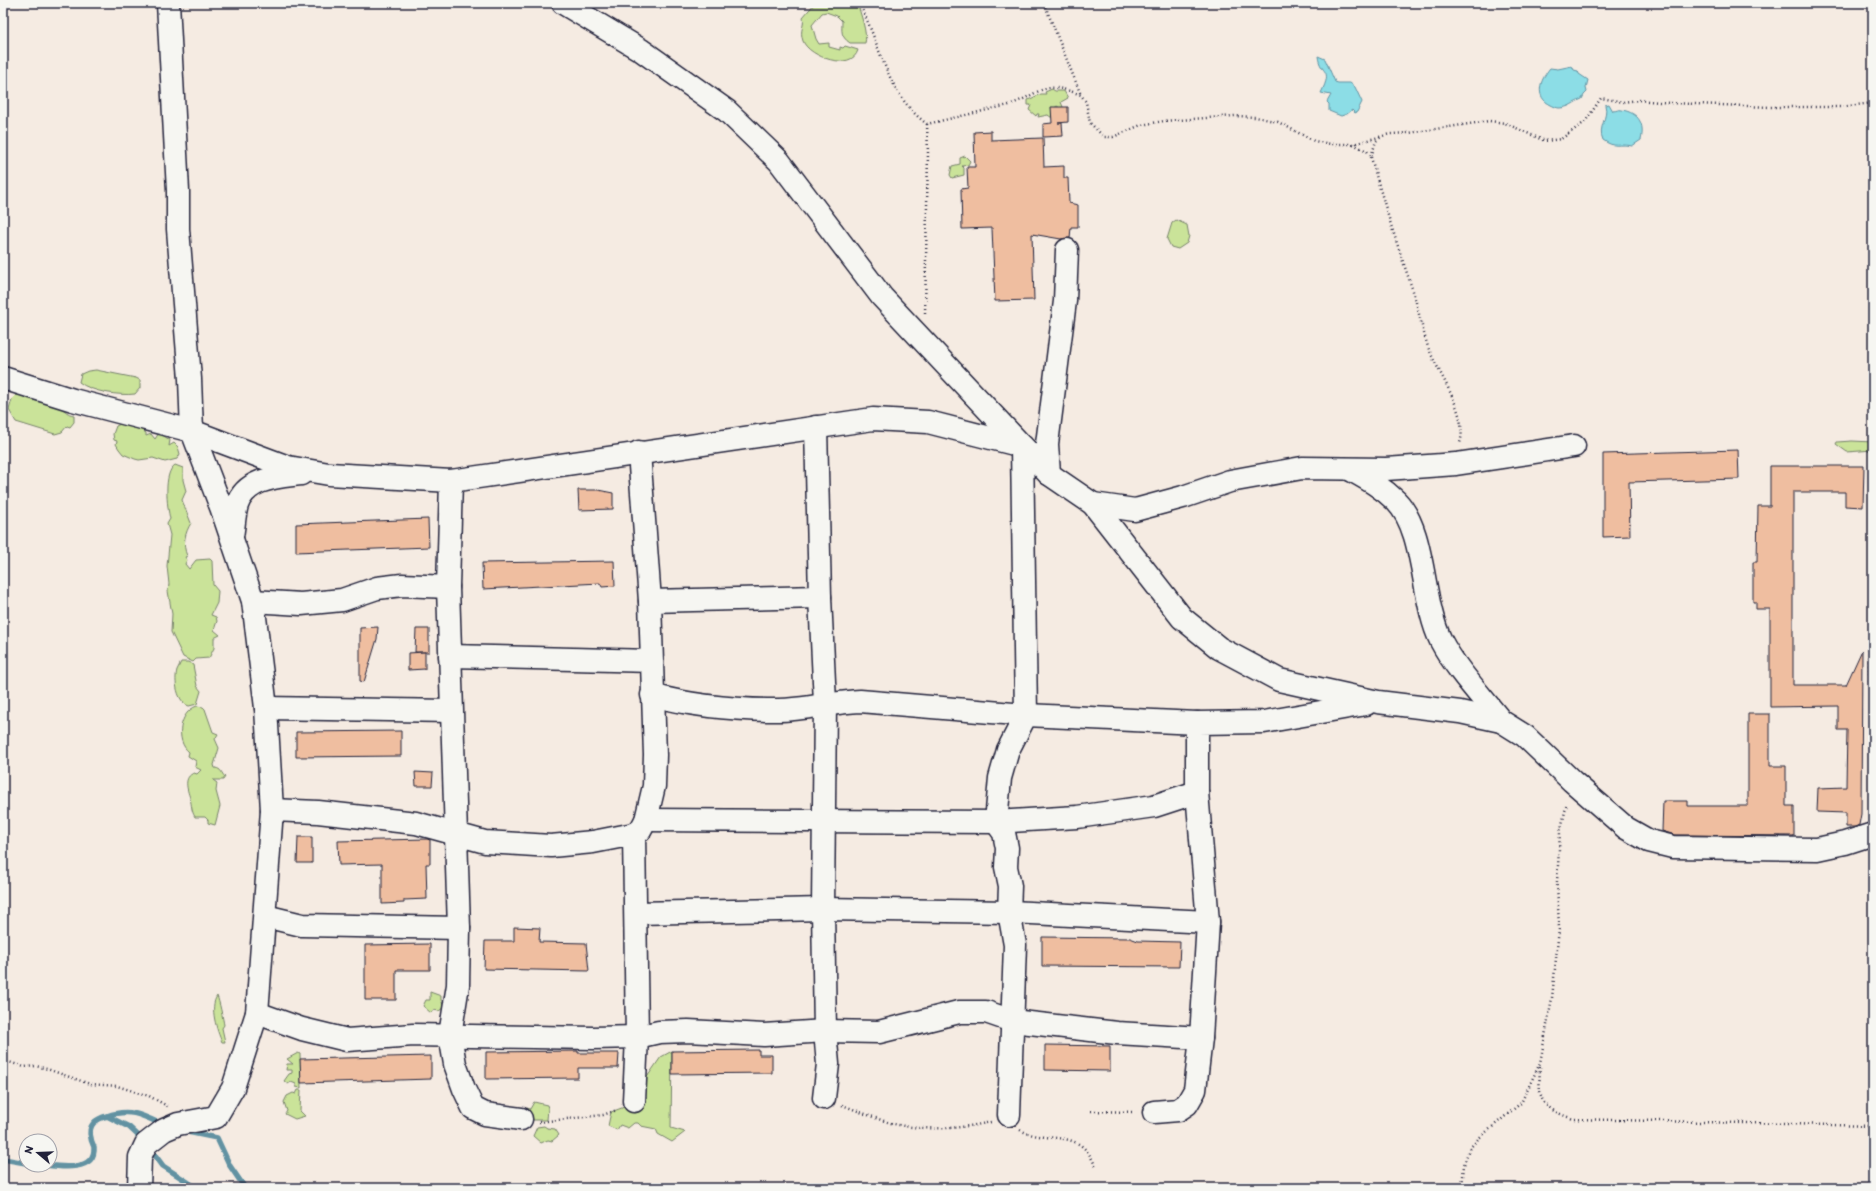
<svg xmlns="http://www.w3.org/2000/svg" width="1876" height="1191" font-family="Itim,sans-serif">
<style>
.green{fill:#cae399;stroke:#76826a}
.water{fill:#8cdde6;stroke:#6292a2}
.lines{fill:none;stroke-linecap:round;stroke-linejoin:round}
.stream{stroke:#6292a2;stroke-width:5.5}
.building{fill:#efbea0;stroke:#22223b}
.minor-casing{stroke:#22223b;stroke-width:25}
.path{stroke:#22223b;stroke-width:2.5;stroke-dasharray:1 3;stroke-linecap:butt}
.minor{stroke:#f6f6f2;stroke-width:22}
</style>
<rect width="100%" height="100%" fill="#f5ebe2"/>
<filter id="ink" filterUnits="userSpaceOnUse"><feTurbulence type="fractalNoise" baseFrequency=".025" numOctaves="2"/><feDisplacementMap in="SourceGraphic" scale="8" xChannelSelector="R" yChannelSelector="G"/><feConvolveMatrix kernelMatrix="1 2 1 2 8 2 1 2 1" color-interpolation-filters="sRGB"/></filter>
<g filter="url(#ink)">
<g class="green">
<path d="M815,3h42c3,8 11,32 8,40h-15c-10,-7 -8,-12 -8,-22l-5,-5 -11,-4 -4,1 -10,12 4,14 3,5 10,-1v4l11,3v-3l3,1 2,-2 13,4c-6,22 -49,7 -55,-9 -4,-12 2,-14 0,-24z"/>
<path d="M1052,89l3,2h9l4,7 -7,4 2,5 -1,2 -5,-3 -3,2 -2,10 -4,-3 -10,2 1,-3h-2l-1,2 -7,-6 2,-5h-3v-5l13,-6h5l-1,-2z"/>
<path d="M965,156l5,5 -2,4 -6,1 2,2v7l-12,3 -2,-3 2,-9 8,-2v-6z"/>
<path d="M1176,220l11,5 2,11 -2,7 -9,6 -7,-2 -4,-8 5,-16z"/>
<path d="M96,370l40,8 4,2v8l-5,6c-15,2 -44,-2 -56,-12l2,-8 7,-3z"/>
<path d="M17,394c13,0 32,7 44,14 5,3 6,6 13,7v7l-4,5 -3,-1 -5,6 -7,2 -39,-12 -7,-12 3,-11z"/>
<path d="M120,424l9,1 11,4 6,4v3l5,-2 4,5 4,-6 11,7 -1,6 5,-3 4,4 2,7 -3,5 -12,3 -12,-4 -14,2 -4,-1 -12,-5 -4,-5 -3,-5 1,-3 -3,-1 -1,-6 3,-8z"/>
<path d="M1852,441l21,1v8l-26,2 -11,-8 1,-2z"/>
<path d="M175,465l8,3v12l3,11 -4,9 9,23c-6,10 -9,21 -4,33l-2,1 2,3 -2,4 4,5 7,-9 14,-1 2,2 1,24 5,6 -1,12 -6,12 5,2 1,4 -3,9 6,5 -6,3v10l-5,10 -13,1 -3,3 -10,-5 -12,-25 1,-18 -4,-23 1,-7 -2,-18 3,-31 -3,-11 3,-5c-3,-13 -7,-46 5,-54z"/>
<path d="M181,662h7l5,3 4,21 4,5 -4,13 -8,2c-12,-4 -15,-25 -12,-36 1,-3 3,-5 4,-8z"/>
<path d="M197,706l6,1 2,2 8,23 5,2 -3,5 4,9 -5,17 1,3c7,1 6,5 10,9l-2,3h-10l4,3 -1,8 4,15 -5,19 -7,-2v-3l-3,-3h-10c-4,-7 -3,-11 -5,-19 -3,-9 -7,-21 4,-25l3,1 4,-4 -6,-3 1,-6 -8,-5 1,-4c-14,-11 -10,-40 8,-46z"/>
<path d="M430,992l11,4v4l3,7 -5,4 -6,-1 -2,3 -8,-7 3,-6h4z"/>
<path d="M217,996c2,4 6,23 7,29l-2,3 3,14h-3c-5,-11 -13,-35 -5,-46z"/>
<path d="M672,1051l-1,77 14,4 -13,10 -14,-8 -2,-5 -15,-3 -3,-3h-4l-6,5 -8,-3 -3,5 -9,-4 3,-14 16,-6 34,-49z"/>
<path d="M298,1053l2,1 1,34 -5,-1v-3l-5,-2 -3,2 -4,-3 5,-7 3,-1v-3h-6l1,-6h6l-6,-5z"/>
<path d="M298,1090h3l-1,21 5,5 -10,3 -10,-5 2,-3 -3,-9 3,-6 6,-3 3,1z"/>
<path d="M534,1102l13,3 1,3 -1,12h-14l-7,-10 1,-2 3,1z"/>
<path d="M544,1126l3,2 8,1 4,6 -7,6 -4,-1 -7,3 -8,-7 4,-9z"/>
</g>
<g class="water">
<path d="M1318,56l7,3 10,23 3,1h12l5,4 7,15 -5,10 -2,1 -3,-3 -5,4 -6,2 -12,-5v-7l-2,-2 4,-7 -10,-2c13,-26 -1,-18 -3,-37z"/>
<path d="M1572,66l2,4 4,1 1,3 9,6 -2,8 1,4 -3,3 -2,4c-8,3 -13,9 -23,9 -2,0 -6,-2 -8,-3 -17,-8 -11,-25 -1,-37l8,1z"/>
<path d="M1609,104l4,7c3,0 6,-2 9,-1 17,3 23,14 19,30l-9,6c-12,-3 -17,3 -29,-6 -6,-13 6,-22 2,-35z"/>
</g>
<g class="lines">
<g class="stream">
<path d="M107,1116c23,-8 35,-1 56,9"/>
<path d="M183,1131l34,7 13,28 15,22"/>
<path d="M149,1147l14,19 34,22"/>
<path d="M3,1159l23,4"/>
<path d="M46,1165c14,2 50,7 48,-18 -1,-3 -3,-6 -3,-9 -4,-13 5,-19 16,-22l22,11 15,14"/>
</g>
</g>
<g class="building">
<path d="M1051,107h17v15l-10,1h4l1,13 -20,1v-13l9,-1z"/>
<path d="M991,131v9l52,-2 1,29 20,-1v12h4l1,25 9,2v22h-7l-1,11 -9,1 -29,-5 2,66 -39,1 -3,-73 -30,1 -1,-40 7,-1 -1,-21h8l-1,-35z"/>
<path d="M1738,450l1,29 -110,3 1,54 -27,1v-83z"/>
<path d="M1770,466h94l-1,41 -18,-1v-14h-52v193h53l16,-35 -1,164 -2,11 -4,2h-9v-14l-29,-1 1,-24 28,-1 1,-57h-9v-24l-68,1v-98h-14v-7h-3v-40h4l1,-56h12z"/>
<path d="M578,490h20l15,3v16l-34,1z"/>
<path d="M428,519l1,28 -133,5v-28z"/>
<path d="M614,561l1,25 -13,1 -2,-4 -117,6 -1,-26z"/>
<path d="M378,627l-1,12 -13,43 -4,-1v-53z"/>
<path d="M416,629h13v23h-14z"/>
<path d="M425,652v17l-17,1v-17z"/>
<path d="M1748,714h22v52h16v40h8v30l-119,-1 -13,-4 1,-30h25v5h60z"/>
<path d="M401,731v25l-105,1v-25z"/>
<path d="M415,772l18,1 -1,13h-16z"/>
<path d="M298,837h14v26h-15z"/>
<path d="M427,839l3,1v24h-4l1,35 -23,1v3l-22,1v-40l-43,1 -1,-24z"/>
<path d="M514,927l26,1 -1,14 47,1 3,28 -105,-2 1,-28h29z"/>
<path d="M1042,937l88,1 8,3 42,1 -1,25 -137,-1z"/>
<path d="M430,944v26h-34v30h-31v-55z"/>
<path d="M1045,1045l65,1v25l-65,-1z"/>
<path d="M759,1050v5h13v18l-100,1v-23z"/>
<path d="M578,1051v2h41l-1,15h-40v10l-92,1v-27z"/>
<path d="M431,1056v23l-130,4 -1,-24z"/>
</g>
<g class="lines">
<defs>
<g id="minor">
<path d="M563,3l78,47 86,61 52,50 103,136 140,149 4,269 -18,35 -8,28 -4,44 8,11 3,15 -1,19 4,19 -1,26 6,33 -6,170"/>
<path d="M3,378l70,22 119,31 96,36 41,7 122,7 422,-62 55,3 94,24 27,28 44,30 89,114 37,30 60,32 99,22 82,10 41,9 24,15 47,45 54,47 23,13 24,6 144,2 28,-6 28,-9"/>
<path d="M816,427l4,170 5,106 -2,206 2,122 3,33 -4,34"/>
<path d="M1351,470c16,9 31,17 45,31 30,30 25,100 45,140 14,27 41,56 60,80"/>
<path d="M1049,474l-2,-30 18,-143 2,-51"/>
<path d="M451,481l-3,106 11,341 -1,57 -8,50 5,29 9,25 9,19 12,6 36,5"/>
<path d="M1093,504l42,6 48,-13 47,-16 72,-13 84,1 70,-5 118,-18"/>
<path d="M232,536c2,-10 2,-21 5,-31 9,-27 41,-28 64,-31"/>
<path d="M253,601l48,3 41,-4 35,-12 25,-3 46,2"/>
<path d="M650,601l170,-4"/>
<path d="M450,656l202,5"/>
<path d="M652,695c40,11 84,15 126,15 27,0 55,-8 82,-9l166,14 171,8"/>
<path d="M266,708l185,3"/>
<path d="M272,810l46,2 98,11 69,19 66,4 42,-4 41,-8"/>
<path d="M646,820l350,2 81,-5 77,-11 43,-14"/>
<path d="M636,913l187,-4 186,3 199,10"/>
<path d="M265,916l37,9 157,3"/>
<path d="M257,1013l45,16 45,11 66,-5 180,3 44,-1 22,-5 29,-1 76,4 61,-4 54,1 80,-20h27l26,9 105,12 84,5"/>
<path d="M634,1101l3,-64 -3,-203 6,-3 6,-11 8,-34 1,-31 -5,-154 -11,-149"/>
<path d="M1154,1112l24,-2 9,-6 8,-14 6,-52 7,-116 -11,-130v-69l67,-1 102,-18"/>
<path d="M139,1188l1,-31 6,-13 18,-14 14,-6 38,-7 17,-29 24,-75 15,-203 -6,-102 -13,-107 -32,-94 -29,-76 -2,-52 -12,-150v-38l-10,-188"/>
</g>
</defs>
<use href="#minor" class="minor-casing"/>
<g class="path">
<path d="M859,3c22,42 27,91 68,121l82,-19c34,-12 32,-26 72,-10l5,7 4,21 14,14h9l28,-12 23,-4 71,-5 21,1 22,5 36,19 17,3h22l37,-10 19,-1 80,-12 16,2 40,18 16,-2 24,-17 16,-24 22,4 15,-2 33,3 99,4h70l33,-4"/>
<path d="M1044,3l37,92"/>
<path d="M1353,144l14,7 4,6 5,-16 5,-4"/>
<path d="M1371,157c12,45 27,90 42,134 5,18 9,37 15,56 10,26 41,68 32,96"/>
<path d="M925,313l3,-160 -1,-29"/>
<path d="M1869,649l3,166"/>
<path d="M3,1060l21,7 12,-1 11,3 43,15 27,2 32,10 20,11"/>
<path d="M1540,1067c-2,34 0,40 33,52l300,7"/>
<path d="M842,1105c17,6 34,14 52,19 31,7 66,5 97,-2"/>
<path d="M1091,1111l44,1"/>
<path d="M539,1122l64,-7 14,-5"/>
<path d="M1020,1130c31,16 60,-5 76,38"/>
<path d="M1462,1188l2,-23 5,-16 10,-11 42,-35 19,-40 12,-65 7,-69 -2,-47 3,-49 7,-30"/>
</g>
<use href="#minor" class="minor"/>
</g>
</g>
<rect width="1876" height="1191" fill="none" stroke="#f6f6f2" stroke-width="16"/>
<rect x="8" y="8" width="1860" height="1175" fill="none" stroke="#22223b" stroke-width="1.5" filter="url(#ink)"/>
<g transform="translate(38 1153) rotate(289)"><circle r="19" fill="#f6f6f2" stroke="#a1a1a9"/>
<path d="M0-3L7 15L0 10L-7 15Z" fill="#22223b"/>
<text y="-6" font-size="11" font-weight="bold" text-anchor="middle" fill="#22223b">N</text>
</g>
</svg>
